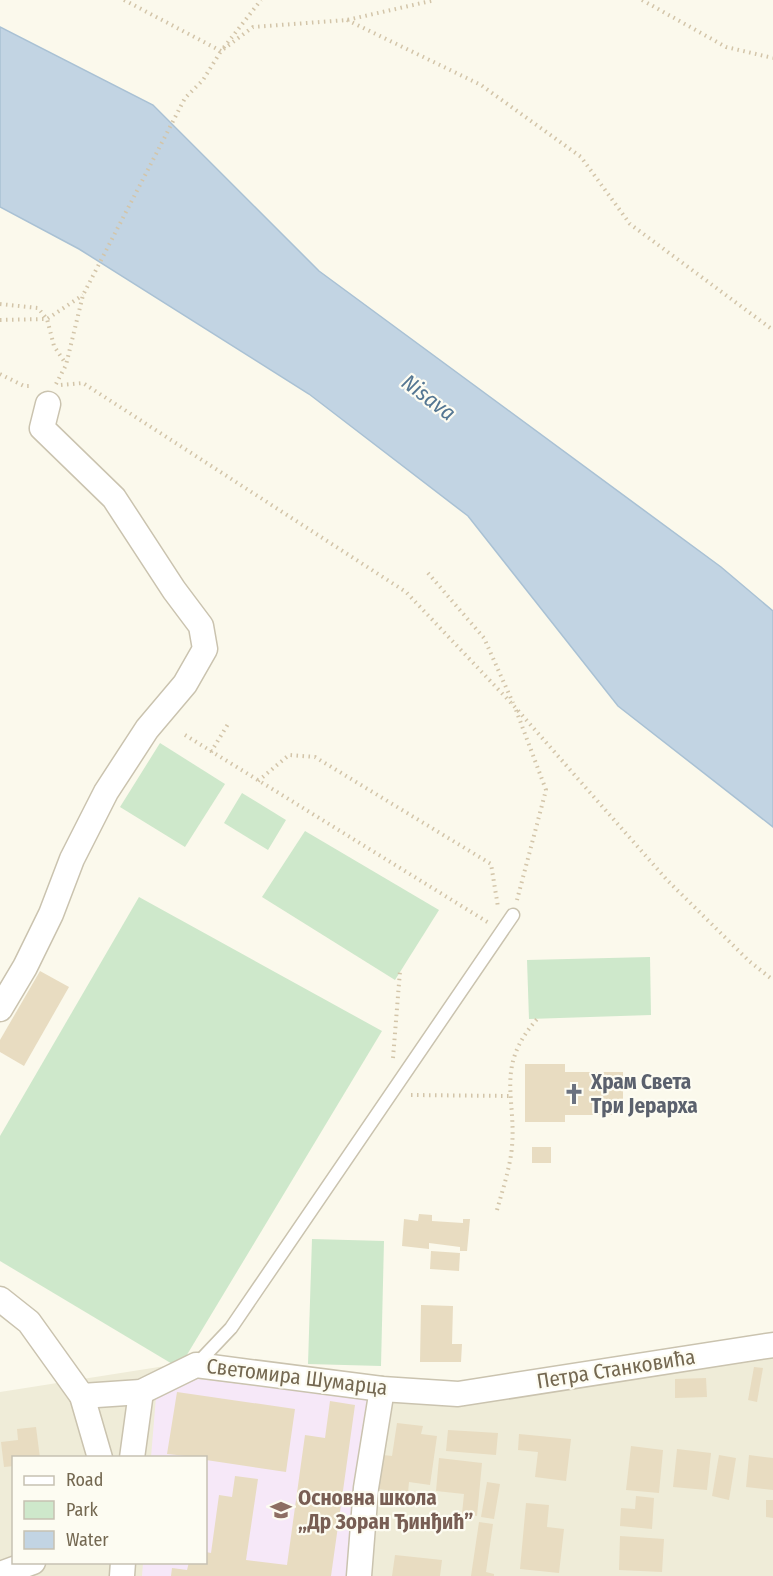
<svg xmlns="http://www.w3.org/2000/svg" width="773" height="1576" font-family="'Fira Sans Condensed',sans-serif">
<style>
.residential{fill:#efecd8;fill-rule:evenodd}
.education{fill:#f6e8f8}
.green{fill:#cee8cb}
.water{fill:#c2d4e3;stroke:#a9c1d4;stroke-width:1.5}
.building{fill:#e8dcc1}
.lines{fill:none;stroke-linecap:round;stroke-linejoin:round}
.service-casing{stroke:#cac3af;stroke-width:15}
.minor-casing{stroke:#cac3af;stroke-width:27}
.path{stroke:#d3c5a9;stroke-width:4;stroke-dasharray:1.5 4.5;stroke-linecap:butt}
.service{stroke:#fff;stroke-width:12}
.minor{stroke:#fff;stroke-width:24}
.labels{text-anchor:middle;stroke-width:4.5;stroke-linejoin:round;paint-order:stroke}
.worship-label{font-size:21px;font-weight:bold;fill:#5b616d;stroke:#fdfcf2;text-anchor:start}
.street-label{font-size:21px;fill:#746851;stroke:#fdfcf2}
.education-label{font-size:21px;font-weight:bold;fill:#785e54;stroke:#fdfcf2;text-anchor:start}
.water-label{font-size:22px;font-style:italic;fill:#547692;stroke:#fdfcf2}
</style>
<rect width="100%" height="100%" fill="#fbf9ec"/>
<path class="residential" d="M773,1338v238h-773v-184l216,-34 244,29zM14,1458h192v104h-192z"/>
<path class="education" d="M198,1379l175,20 -26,177h-205l1,-13 63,-1v-104l-55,-1 5,-60z"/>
<g class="green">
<path d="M160,743l65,41 -40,63 -65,-40z"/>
<path d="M242,793l44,27 -18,30 -44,-27z"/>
<path d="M305,831l134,79 -44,70 -133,-83z"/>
<path d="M139,897l243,134 -203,337 -179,-107v-125z"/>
<path d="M650,957l1,58 -122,4 -2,-59z"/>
<path d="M312,1239l72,2 -3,125 -73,-2z"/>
</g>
<path class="water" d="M0,27l153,78 166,166 402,296 52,44v216l-155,-121 -150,-190 -159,-122 -230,-145 -79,-42z"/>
<g class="building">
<path d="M40,971l29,16 -45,79 -24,-14v-12z"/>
<path d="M525,1064h40v8h58v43h-58v7h-40z"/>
<rect x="532" y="1147" width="19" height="16"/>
<path d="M419,1214l13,1v6l31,2v-4h7l-3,32h-7v-4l-31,-4v6l-27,-3 2,-27 14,2z"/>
<path d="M431,1251l29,2 -1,18 -29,-2z"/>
<path d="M421,1305l32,1 -1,38h10l-1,18h-41z"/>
<path d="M754,1367l9,1 -6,34 -9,-2z"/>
<path d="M706,1378l1,19 -32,1v-19z"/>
<path d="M177,1392l118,17 -9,63 -80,-12v-2l-39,-4z"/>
<path d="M330,1401l25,4 -24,171h-160l1,-8 15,2 2,-8h17v-10l5,1 8,-58 13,2 3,-21 23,3 -12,81 41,5 18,-130 20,3z"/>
<path d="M397,1423l26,3 -2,8 16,2 -7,49 -21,-3 -1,11 -30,-4 5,-34 9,1z"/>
<path d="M36,1427l4,31h-26v8l-10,1 -3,-25 17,-2 -1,-11z"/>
<path d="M448,1430l50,3 -2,22 -50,-4z"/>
<path d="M519,1434l52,5 -5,42 -31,-4 3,-25 -20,-2z"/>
<path d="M631,1446l32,4 -4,43 -33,-3z"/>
<path d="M677,1449l34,4 -4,37 -34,-3z"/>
<path d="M719,1455l17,3 -7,42 -17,-4z"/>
<path d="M749,1455l24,3v32l-27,-3z"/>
<path d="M439,1458l43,5 -5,53 -15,-2 2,-20 -28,-3z"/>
<path d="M487,1482l13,2 -6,35 -13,-2z"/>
<path d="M636,1496l18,2 -2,31 -32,-3 1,-18 14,1z"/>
<path d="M766,1500h7v18l-7,-1z"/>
<path d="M526,1503l23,2 -2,22 17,2 -5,44 -39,-4z"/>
<path d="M479,1522l14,2 -7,48 8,2v2h-23z"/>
<path d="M620,1536l44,3 -2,33 -43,-2z"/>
<path d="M395,1555l47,5 -2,16h-48z"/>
</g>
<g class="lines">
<defs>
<path id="service" d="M196,1365l35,-37 282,-413"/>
<g id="minor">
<path d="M0,1009l25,-42 26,-53 21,-55 34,-67 41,-63 38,-45 20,-35 -4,-23 -27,-36 -60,-92 -72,-70 6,-24"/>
<path d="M0,1299l29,23 53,74 18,62"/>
<path d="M82,1396l59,-4 55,-27 186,24 76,5 315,-49"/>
<path d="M132,1458l9,-66"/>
<path d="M0,1574l33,-12"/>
<path d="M122,1576l1,-14"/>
<path d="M359,1576l7,-88 16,-99"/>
</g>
</defs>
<use href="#service" class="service-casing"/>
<use href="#minor" class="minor-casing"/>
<g class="path">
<path d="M124,0l97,51 40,-51"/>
<path d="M642,0l84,47 47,11"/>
<path d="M347,20l134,65 100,72 49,67 143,106"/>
<path d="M0,304l38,4 9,11 7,27 12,18"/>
<path d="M0,320l47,-1 36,-24"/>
<path d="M0,374l24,12h8"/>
<path d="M56,384l10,-19 17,-70 102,-197 18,-18 18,-29 32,-24 94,-7 88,-20"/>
<path d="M61,385l22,-2 323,209 108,114 153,174 82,81 24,19"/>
<path d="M428,573l56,65 29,65"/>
<path d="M516,710l30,80 -29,110"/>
<path d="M185,735l304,188"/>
<path d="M211,752l17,-28"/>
<path d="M258,781l31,-26 26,2 176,107 7,43"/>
<path d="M393,1058l7,-87"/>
<path d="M411,1095l98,1"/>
<path d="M497,1210c5,-18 11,-36 14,-55 8,-55 -19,-86 27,-137"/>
</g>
<use href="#service" class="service"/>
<use href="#minor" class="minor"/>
</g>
<defs>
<symbol id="church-bare" viewBox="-9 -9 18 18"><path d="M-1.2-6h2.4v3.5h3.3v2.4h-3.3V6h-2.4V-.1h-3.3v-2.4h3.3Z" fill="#6b7280" stroke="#fdfcf2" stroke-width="2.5" paint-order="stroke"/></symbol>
<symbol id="school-bare" viewBox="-9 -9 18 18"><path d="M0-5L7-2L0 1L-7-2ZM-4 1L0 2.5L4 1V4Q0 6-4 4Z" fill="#8d6e63" stroke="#fdfcf2" stroke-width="2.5" paint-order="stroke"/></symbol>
</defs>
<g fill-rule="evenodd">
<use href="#church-bare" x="559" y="1079" width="30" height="30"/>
<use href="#school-bare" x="266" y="1495" width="30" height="30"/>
</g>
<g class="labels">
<g class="worship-label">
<text x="591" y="1089">Храм Света<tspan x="591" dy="24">Три Јерарха</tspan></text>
</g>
<g class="street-label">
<text transform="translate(616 1369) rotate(-9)" y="7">Петра Станковића</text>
<text transform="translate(297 1377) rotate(7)" y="7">Светомира Шумарца</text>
</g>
<g class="education-label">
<text x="298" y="1505">Основна школа<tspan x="298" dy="24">„Др Зоран Ђинђић”</tspan></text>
</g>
<g class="water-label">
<text transform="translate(429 397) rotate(37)" y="8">Nisava</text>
</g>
</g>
<rect x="12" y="1456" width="195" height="108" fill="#fdfcf2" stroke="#c6c1b2" stroke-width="1.5"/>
<rect x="24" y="1476" width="30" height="9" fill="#ffffff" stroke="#c6c1b2" stroke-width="1.5"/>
<text x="66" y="1486" font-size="18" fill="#746851">Road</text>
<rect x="24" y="1501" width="30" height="18" fill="#cee8cb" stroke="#c6c1b2" stroke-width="1.5"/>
<text x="66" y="1516" font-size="18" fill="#746851">Park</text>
<rect x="24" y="1531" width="30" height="18" fill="#c2d4e3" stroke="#c6c1b2" stroke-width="1.5"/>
<text x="66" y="1546" font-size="18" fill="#746851">Water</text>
</svg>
